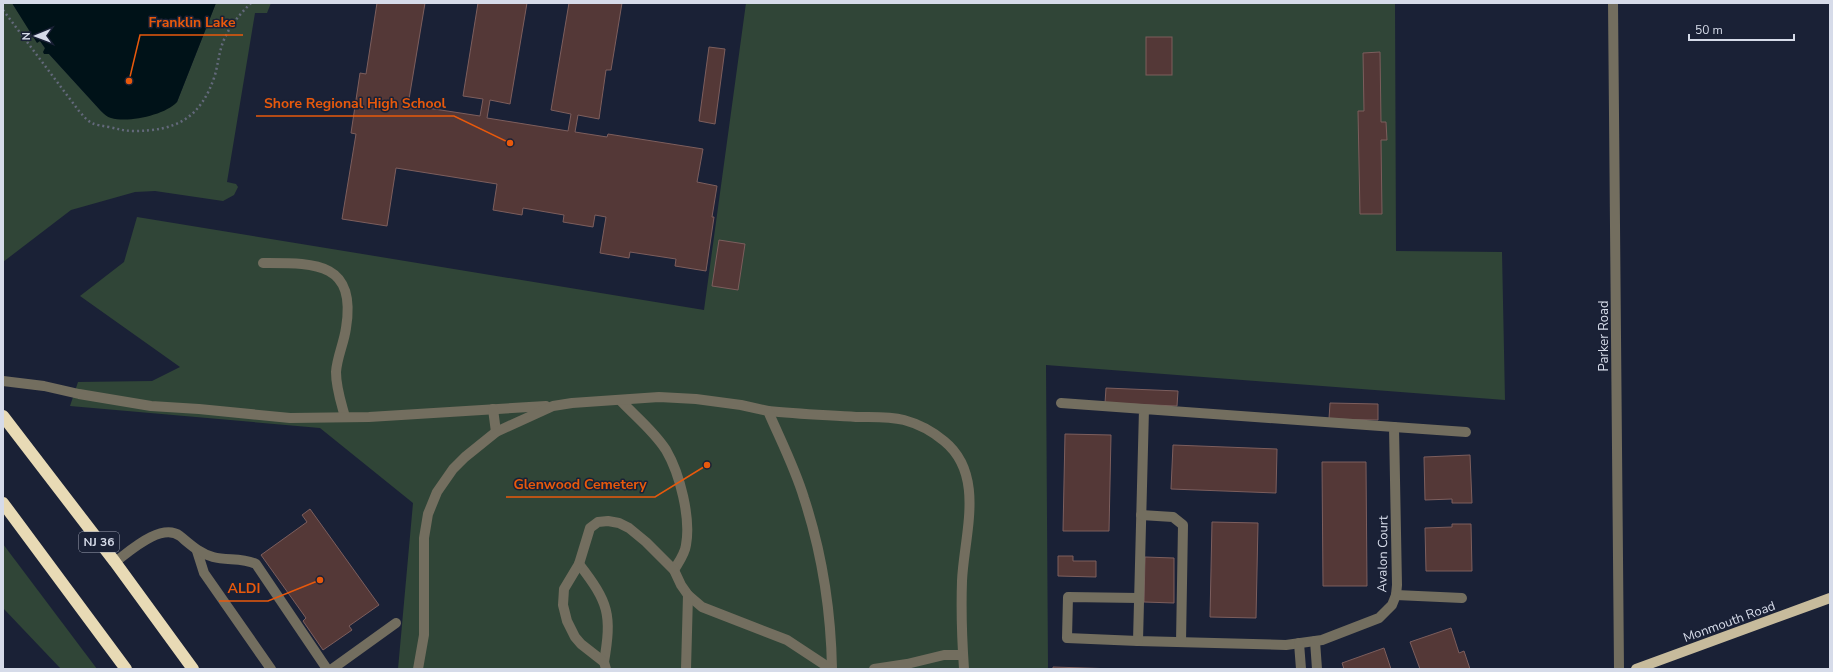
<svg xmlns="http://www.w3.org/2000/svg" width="1833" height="672" font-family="'Nunito Sans',sans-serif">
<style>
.green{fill:#304537}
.water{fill:#001218}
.building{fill:#543837;stroke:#7c5e5d}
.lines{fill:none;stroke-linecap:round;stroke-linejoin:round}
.path{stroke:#63697b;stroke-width:2.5;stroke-dasharray:2 3;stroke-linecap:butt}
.minor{stroke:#736e5f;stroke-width:10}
.major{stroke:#c7bb9c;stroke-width:10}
.highway{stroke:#e8dab5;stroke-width:12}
.labels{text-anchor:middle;stroke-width:3;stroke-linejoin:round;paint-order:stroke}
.shield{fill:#1a2136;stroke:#9ea3b3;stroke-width:1}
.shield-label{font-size:12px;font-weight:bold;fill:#d6dbe9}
.street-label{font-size:13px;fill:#d6dbe9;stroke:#1a2136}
.leader{fill:none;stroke:#e8590c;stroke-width:1.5}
.callout-dot{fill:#e8590c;stroke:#1a2136;stroke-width:1.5}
.callout-label{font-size:14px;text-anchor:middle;font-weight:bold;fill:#e8590c;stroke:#1a2136;stroke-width:3;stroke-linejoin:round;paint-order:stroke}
</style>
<rect width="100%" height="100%" fill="#1a2136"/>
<g class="green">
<path d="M3,3h9l25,39 3,-1 9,13 52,57c8,7 13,8 23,8l53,-17 39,-99h55l-4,10h-12l-28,169 9,2 2,3 -4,8 -11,6 -68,-10 -20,1 -64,18 -68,52z"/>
<path d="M746,3h649l1,248 106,1 3,148 -459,-35 2,304h-650l15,-166 -93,-75 -250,-22 8,-24 74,-1 28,-14 -100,-71 44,-34 13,-45 567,93z"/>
<path d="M3,544l94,125h-36l-58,-61z"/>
</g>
<path class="water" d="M12,3h204l-39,99c-12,13 -48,21 -66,16 -4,-1 -7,-4 -10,-7l-52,-57h-5l-1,-2 2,-4 -5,-7 -3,2z"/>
<g class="building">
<path d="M377,3h48l-17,102 72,11 3,-17 -20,-3 15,-93h49l-17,101 -20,-4 -3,18 81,13 3,-17 -20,-4 18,-107h53l-11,67h-5l-7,49 -21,-4 -3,17 32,5 1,-3 95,15 -6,33 20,4 -5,31h2l-8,54 -31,-5 1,-7 -46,-7 -1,6 -29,-5 6,-36 -11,-2 -2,12 -30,-5 1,-7 -41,-7 -1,7 -29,-5 4,-26 -101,-16 -9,58 -45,-7 14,-85 -5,-1 9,-60 6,1z"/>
<rect x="1146" y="37" width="26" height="38"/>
<path d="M709,47l16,2 -10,75 -16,-3z"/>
<path d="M1380,52l1,70h5l1,18h-6l1,74h-22l-2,-103h6l-1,-58z"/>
<path d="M719,240l26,4 -7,46 -26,-4z"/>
<path d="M1106,388l72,3 -1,15 -72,-3z"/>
<path d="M1330,403l48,1v16l-49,-1z"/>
<path d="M1065,434l46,1 -2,96h-46z"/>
<path d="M1173,445l104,4 -1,44 -105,-4z"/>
<path d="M1470,455l2,48h-20v-4l-27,1 -1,-43z"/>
<path d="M1322,462h44l1,124h-44z"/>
<path d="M310,509l69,96 -30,21 3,4 -29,20 -20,-29 3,-3 -45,-63 46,-33 -5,-7z"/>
<path d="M1212,522l46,1 -2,95 -46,-1z"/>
<path d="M1452,524h19l1,47h-46l-1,-43 27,-1z"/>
<path d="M1058,556h15v5h23v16l-38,-1z"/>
<path d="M1145,557l29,1v45l-30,-1z"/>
<path d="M1451,628l8,25 5,-2 6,18h-50l-10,-27z"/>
<path d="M1384,648l7,21h-47l-2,-6z"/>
<path d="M1053,667l63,2h-63z"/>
</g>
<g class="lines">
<path class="path" d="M3,10l76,101c12,14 13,13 30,16 9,2 16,4 24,4 44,0 68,-13 82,-56 3,-11 4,-22 8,-33 6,-15 16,-27 28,-39"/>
<g class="minor">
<path d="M1613,3l6,666"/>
<path d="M263,263c51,0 94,-2 83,65 -2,15 -9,29 -10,44 0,16 5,30 9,45"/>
<path d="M3,381l41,5 35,8 72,12 48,3 91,9 79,-1 177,-11"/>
<path d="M620,400c15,16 34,31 46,50 14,24 25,68 20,95 -1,9 -8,18 -12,25"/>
<path d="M1061,403l333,24 3,158 -1,10 -4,10 -13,13 -57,22 -36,5 -148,-4 6,-232"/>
<path d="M493,409l3,23"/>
<path d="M768,411c29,3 58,4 88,6 15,0 33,-1 48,3 15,4 28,11 40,21 42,34 20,94 18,140 -1,29 0,59 2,88"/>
<path d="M1394,427l72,5"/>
<path d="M1141,515l32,2 10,8 -2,117"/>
<path d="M197,551l7,22 67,96"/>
<path d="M115,562c14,-10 46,-40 65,-26 11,9 19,17 33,21 14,4 29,0 43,7l71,105"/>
<path d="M579,564c30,39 33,50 25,98"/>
<path d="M1396,595l66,3"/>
<path d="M1138,641l-71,-3 1,-41 71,1"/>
<path d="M1315,641l2,28"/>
<path d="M1299,643l2,26"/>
<path d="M332,669l64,-46"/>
<path d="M418,669l6,-34v-97l4,-24 9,-22 16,-23 12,-12 31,-25 57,-26 19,-3 87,-6 37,2 45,6 27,6c12,28 27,57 36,87 18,55 27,113 28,171"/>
<path d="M606,669l-2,-7 -23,-18 -6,-7 -8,-16 -4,-16 1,-16 15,-25 11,-36 8,-6 10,-1 11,2 10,5 17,14 28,28 7,15 7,10 14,12 85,33 44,29"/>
<path d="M686,669l2,-74"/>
<path d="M874,669l33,-5 37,-9h19"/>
</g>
<path class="major" d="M1636,669l194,-71"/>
<g class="highway">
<path d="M3,416l112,146 78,107"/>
<path d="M3,503l123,166"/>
</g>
</g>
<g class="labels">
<rect class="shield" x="79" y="532" width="40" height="20" rx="3"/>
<g class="shield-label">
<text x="99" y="546">NJ 36</text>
</g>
<g class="street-label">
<text transform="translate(1603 336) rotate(-90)" y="5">Parker Road</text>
<text transform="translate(1382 554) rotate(-89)" y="5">Avalon Court</text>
<text transform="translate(1729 621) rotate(-20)" y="5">Monmouth Road</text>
</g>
</g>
<path class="leader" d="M129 81L140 35H243M510 143L454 116H256M707 465L655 497H506M320 580L268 601H219"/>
<g class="callout-dot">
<circle cx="129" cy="81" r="4"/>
<circle cx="510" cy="143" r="4"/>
<circle cx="707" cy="465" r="4"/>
<circle cx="320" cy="580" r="4"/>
</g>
<g class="callout-label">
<text x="192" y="27">Franklin Lake</text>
<text x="355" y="108">Shore Regional High School</text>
<text x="580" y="489">Glenwood Cemetery</text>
<text x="244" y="593">ALDI</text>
</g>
<rect width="1833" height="672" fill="none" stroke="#d6dbe9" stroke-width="8"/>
<g transform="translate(36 36) rotate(269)" stroke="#1a2136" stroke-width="3" paint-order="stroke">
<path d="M0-3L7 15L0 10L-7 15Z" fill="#d6dbe9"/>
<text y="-6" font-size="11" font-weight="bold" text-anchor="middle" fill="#d6dbe9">N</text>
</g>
<path d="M1689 34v6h105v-6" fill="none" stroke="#d6dbe9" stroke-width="2"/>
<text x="1695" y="34" font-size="12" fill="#d6dbe9" stroke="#1a2136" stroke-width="3" paint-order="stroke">50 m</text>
</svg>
